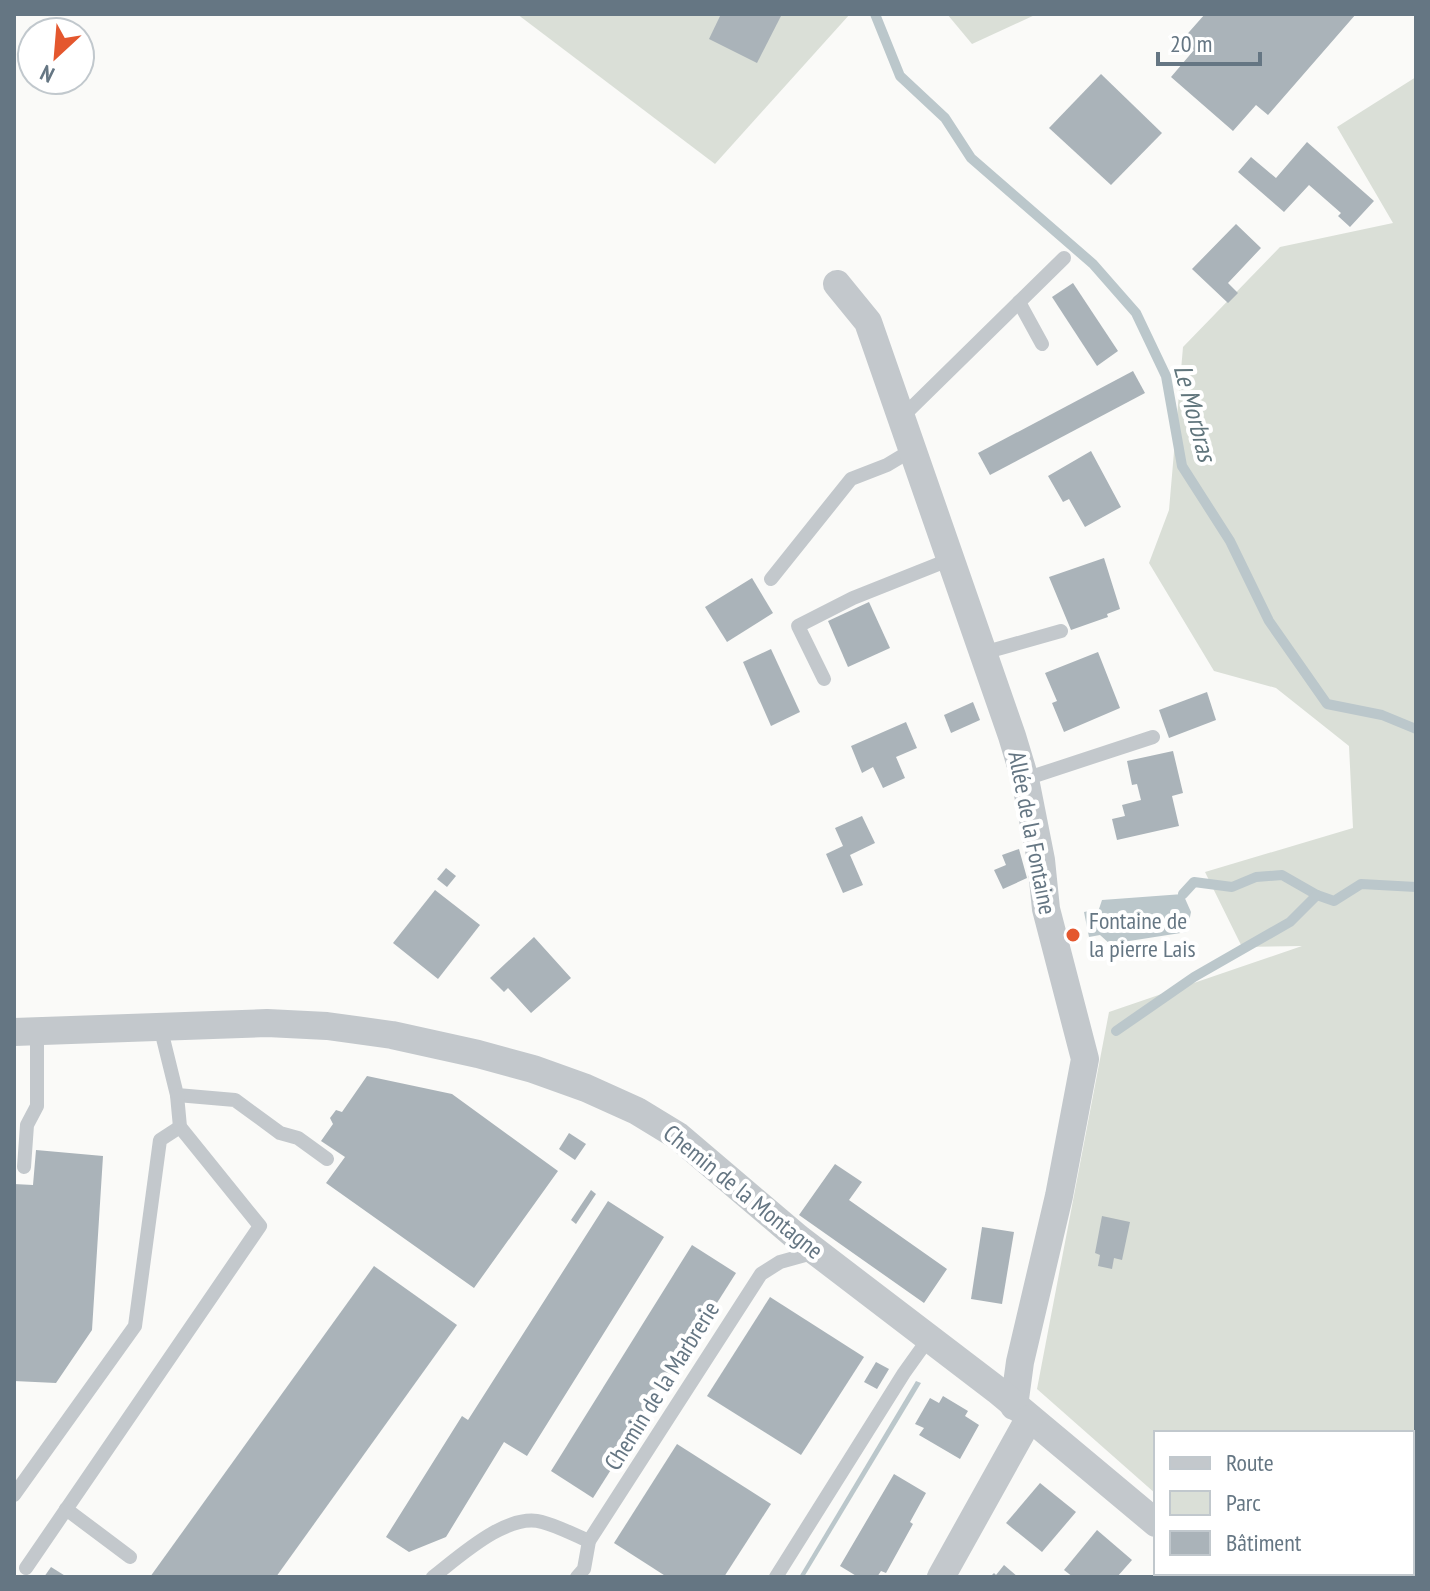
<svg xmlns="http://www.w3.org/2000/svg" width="1430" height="1591" font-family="'PT Sans Narrow',sans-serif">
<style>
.green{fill:#dadfd7}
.water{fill:#bbc7cb}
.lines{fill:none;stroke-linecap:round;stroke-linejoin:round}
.stream{stroke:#bbc7cb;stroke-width:10}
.building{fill:#aab3b9}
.lane{stroke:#c3c8cc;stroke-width:14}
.street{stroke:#c3c8cc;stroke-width:28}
.poi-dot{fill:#e4572e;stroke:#fff;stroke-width:3}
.labels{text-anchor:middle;stroke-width:8;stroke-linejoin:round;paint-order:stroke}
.street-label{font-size:24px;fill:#657683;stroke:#fff}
.poi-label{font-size:24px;fill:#657683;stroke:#fff;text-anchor:start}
.water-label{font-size:26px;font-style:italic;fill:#60757c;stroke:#fff}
</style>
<rect width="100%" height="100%" fill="#fafaf8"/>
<g class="green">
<path d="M517,14h333l-135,150z"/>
<path d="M947,14h90l-65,30z"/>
<path d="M1416,77v1500h-166l-4,-4h166v-140h-256v61l-119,-105 72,-377 193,-66 -60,1 -37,-75 148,-44 -4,-82 -73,-58 -62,-17 -65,-108 20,-53 14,-163 97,-100 113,-24 -56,-96z"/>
</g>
<g class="water">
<path d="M1183,894l8,18 -4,20 -77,12 -10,-9 -11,2 -5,-25 15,-3 3,-9z"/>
<path d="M916,1381l5,2 -117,194h-5z"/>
</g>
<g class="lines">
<g class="stream">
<path d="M875,14l25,62 45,42 26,40 122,106 43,49 30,63 16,90 48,75 39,80 58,83 55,11 34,14"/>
<path d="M1183,894l11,-12 38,5 24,-10 26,-2 35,20 17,6 27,-17 55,3"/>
<path d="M1116,1031l78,-54 96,-55 27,-27"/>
</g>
</g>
<g class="building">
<path d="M721,14h61l-25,49 -48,-24z"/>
<path d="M1205,14h151l-88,101 -12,-10 -23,26 -62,-54 23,-27 -12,-10z"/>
<path d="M1101,74l61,59 -51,52 -62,-57z"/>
<path d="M1307,142l67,59 -24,26 -12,-11 3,-3 -32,-28 -25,27 -46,-40 13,-15 25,21z"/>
<path d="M1236,224l25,24 -33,35 10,10 -10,10 -36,-34z"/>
<path d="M1073,283l45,68 -21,15 -45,-69z"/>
<path d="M1133,371l12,22 -155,82 -12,-22z"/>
<path d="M1091,451l30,56 -36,20 -16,-28 -6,3 -15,-26z"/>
<path d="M1104,558l16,51 -13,5 1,3 -37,13 -22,-53z"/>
<path d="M752,578l21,35 -46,29 -22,-35z"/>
<path d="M869,602l21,46 -42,19 -20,-46z"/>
<path d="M771,649l29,63 -29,14 -28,-64z"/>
<path d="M1098,652l22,56 -56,24 -12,-29 5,-2 -12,-28z"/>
<path d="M1207,692l9,28 -47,18 -10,-28z"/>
<path d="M973,702l7,18 -29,13 -7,-18z"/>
<path d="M906,722l11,26 -21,9 9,21 -22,10 -10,-21 -11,6 -11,-27z"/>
<path d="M1173,751l10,42 -11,3 7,30 -62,14 -5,-21 13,-3 -3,-11 19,-5 -4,-16 -5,1 -5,-24z"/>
<path d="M862,816l13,27 -25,12 13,30 -20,8 -17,-39 17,-8 -8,-18z"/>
<path d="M1019,849l8,29 -24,11 -9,-19 12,-5 -4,-10z"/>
<path d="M446,868l10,8 -9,11 -10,-8z"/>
<path d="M435,890l45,35 -42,54 -45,-36z"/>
<path d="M534,937l37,41 -40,35 -23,-25 -4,4 -14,-14z"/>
<path d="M367,1076l85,18 106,77 -84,117 -148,-105 19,-26 -24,-16 12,-17 -3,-6 6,-8 6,2z"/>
<path d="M569,1133l17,11 -11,16 -16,-11z"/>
<path d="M36,1150l67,6 -11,174 -36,53 -42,-2v-197l19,1z"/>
<path d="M835,1164l27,18 -13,18 98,69 -23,34 -125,-88z"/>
<path d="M591,1190l5,4 -20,30 -5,-4z"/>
<path d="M608,1201l56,36 -137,219 -23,-14 -58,95 -37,15 -23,-15 76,-121 6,4z"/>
<path d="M1102,1216l28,6 -8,38 -8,-2 -2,11 -14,-3 2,-11 -5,-2z"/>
<path d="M982,1227l32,5 -12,72 -31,-5z"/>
<path d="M692,1245l44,28 -143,225 -42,-27z"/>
<path d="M374,1266l83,59 -181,252h-126z"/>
<path d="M770,1297l94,60 -63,98 -94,-59z"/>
<path d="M876,1362l13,7 -12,20 -13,-7z"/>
<path d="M943,1396l25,15 -3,5 14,9 -19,34 -41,-24 5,-7 -9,-4 15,-26 9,5z"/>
<path d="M677,1444l94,60 -47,73h-57l-53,-34z"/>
<path d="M894,1474l32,19 -16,29 3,2 -27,49 -5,-2 -4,6h-19l-18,-11z"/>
<path d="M1040,1483l36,29 -34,40 -36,-29z"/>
<path d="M1097,1530l35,30 -15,17h-44l-9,-7z"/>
<path d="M1004,1565l14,12h-28l4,-4 2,2z"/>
<path d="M51,1567l16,10h-23z"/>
</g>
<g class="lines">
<g class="lane">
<path d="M1019,302l23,42"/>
<path d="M902,417l162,-159"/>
<path d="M771,579l80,-100 36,-14 25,-15"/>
<path d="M983,653l78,-22"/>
<path d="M824,679l-26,-53 55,-28 98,-39"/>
<path d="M1025,779l128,-42"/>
<path d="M160,1026l17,69 58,5 45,33 18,5 29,21"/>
<path d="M24,1167l3,-42 10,-19v-76"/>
<path d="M14,1495l121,-169 25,-186 20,-13"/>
<path d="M66,1509l64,48"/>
<path d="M26,1568l234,-342 -80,-99 -3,-32"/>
<path d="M433,1577c26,-20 74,-65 109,-55 16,4 32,13 47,19"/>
<path d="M577,1577l7,-8 5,-28 172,-267 19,-12 36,-10"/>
<path d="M776,1577l128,-204 25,-35"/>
</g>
<g class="street">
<path d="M837,284l31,38 144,414 13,43 16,81 5,49 39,150 -26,137 -39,166 -6,44"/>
<path d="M14,1032l253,-9 60,3 65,9 86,19 55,15 53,19 51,23 41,25 120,102 199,152 159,133"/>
<path d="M1217,1573l5,4"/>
<path d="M941,1577l88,-158"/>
</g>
</g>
<circle class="poi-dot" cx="1073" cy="935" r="8"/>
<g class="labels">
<g class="street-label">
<text transform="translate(1032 833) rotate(79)" y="8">Allée de la Fontaine</text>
<text transform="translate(743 1192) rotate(39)" y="8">Chemin de la Montagne</text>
<text transform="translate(662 1386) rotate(-58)" y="8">Chemin de la Marbrerie</text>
</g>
<g class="poi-label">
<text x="1089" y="929">Fontaine de<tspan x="1089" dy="28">la pierre Lais</tspan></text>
</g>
<g class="water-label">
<text transform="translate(1195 413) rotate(75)" y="9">Le Morbras</text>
</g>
</g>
<rect width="1430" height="1591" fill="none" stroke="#657683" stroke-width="32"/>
<rect x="1154" y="1431" width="260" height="144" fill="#ffffff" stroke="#c1c8cd" stroke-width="2"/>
<rect x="1170" y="1457" width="40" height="12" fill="#c3c8cc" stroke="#c1c8cd" stroke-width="2"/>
<text x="1226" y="1471" font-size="24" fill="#657683">Route</text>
<rect x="1170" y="1491" width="40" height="24" fill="#dadfd7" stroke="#c1c8cd" stroke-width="2"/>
<text x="1226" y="1511" font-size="24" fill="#657683">Parc</text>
<rect x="1170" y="1531" width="40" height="24" fill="#aab3b9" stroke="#c1c8cd" stroke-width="2"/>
<text x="1226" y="1551" font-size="24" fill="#657683">Bâtiment</text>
<g transform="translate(56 56) rotate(206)"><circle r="38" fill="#ffffff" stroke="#c1c8cd" stroke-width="2"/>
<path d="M0-6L14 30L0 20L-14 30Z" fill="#e4572e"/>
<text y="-12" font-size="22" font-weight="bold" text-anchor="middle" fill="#657683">N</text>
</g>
<path d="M1158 52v12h102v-12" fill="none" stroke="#657683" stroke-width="4"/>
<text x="1170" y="52" font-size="24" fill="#657683" stroke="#ffffff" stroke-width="6" paint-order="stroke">20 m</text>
</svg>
